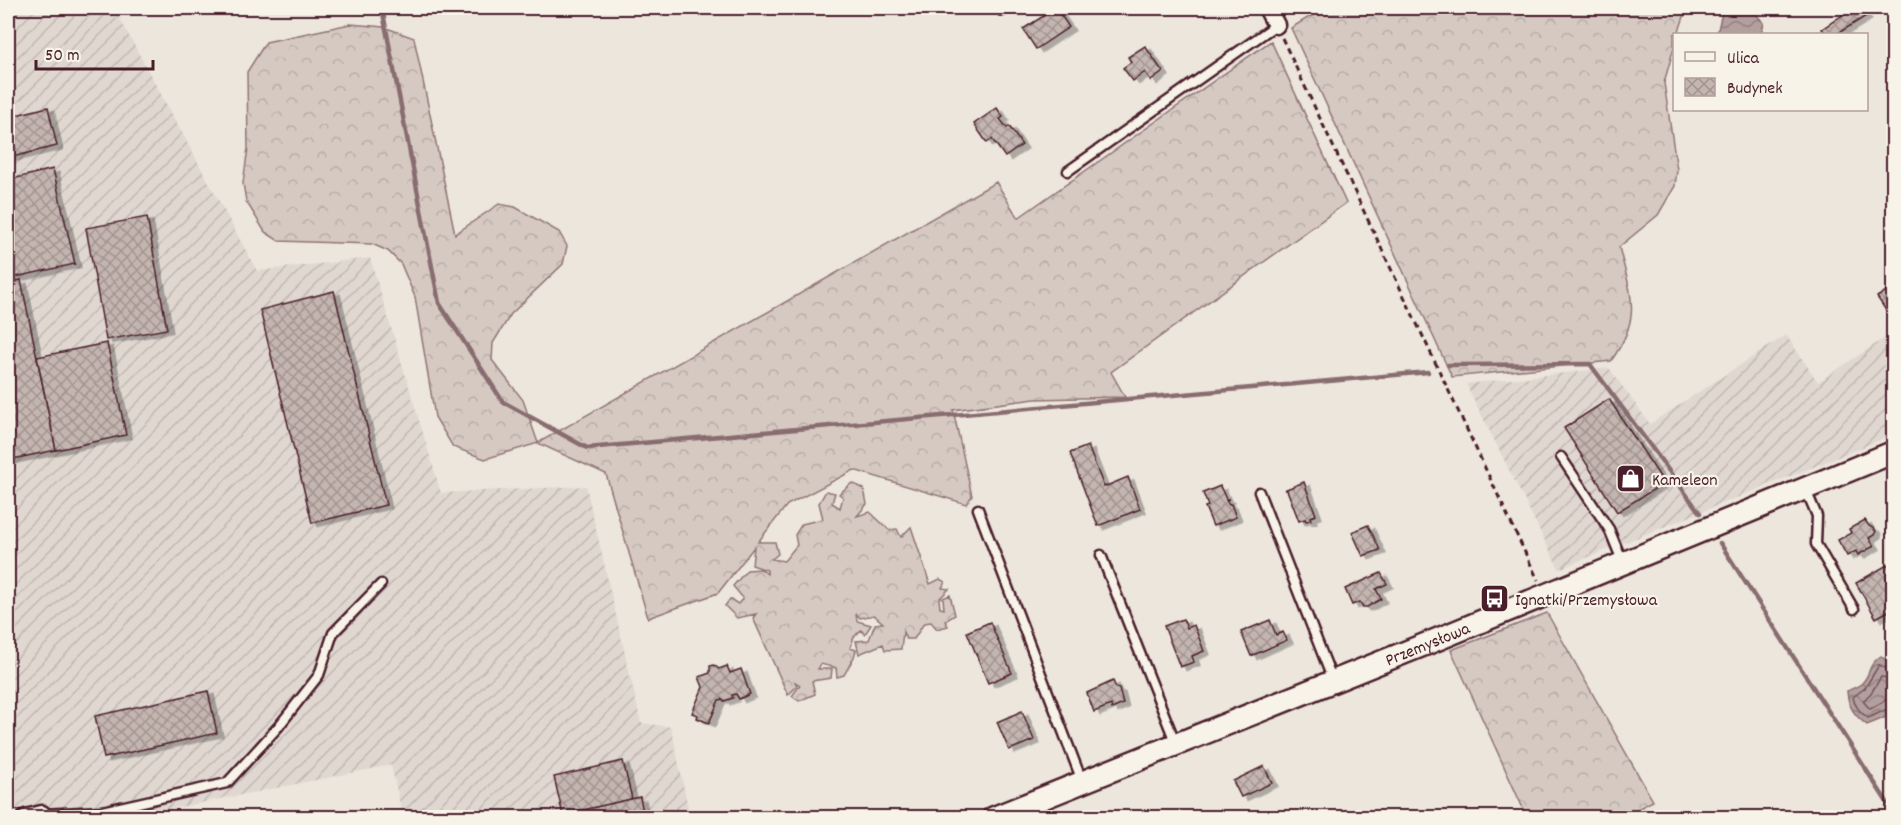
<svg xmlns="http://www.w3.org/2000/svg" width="1901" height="825" font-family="Dekko,sans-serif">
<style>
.industrial{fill:url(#industrial-furrows)}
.forest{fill:url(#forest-crowns);stroke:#907476;stroke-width:1.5}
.water{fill:url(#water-waves);stroke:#896c6f;stroke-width:1.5}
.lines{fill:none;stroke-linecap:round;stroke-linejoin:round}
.shore{stroke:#745259;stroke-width:1.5}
.stream{stroke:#896c6f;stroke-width:4.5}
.building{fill:url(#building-cross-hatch);stroke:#4a1f2b;stroke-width:1.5;filter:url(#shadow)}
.service-casing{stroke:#4a1f2b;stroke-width:13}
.minor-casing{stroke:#4a1f2b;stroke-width:21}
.tertiary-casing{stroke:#4a1f2b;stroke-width:26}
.path{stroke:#4a1f2b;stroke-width:3;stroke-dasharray:6 4.5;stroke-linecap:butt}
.service{stroke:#f7f3e8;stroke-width:8}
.minor{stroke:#f7f3e8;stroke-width:16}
.tertiary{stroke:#f7f3e8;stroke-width:21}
.labels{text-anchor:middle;stroke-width:4.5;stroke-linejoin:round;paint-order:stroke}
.poi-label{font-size:18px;fill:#4a1f2b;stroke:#f7f3e8;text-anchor:start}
.street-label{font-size:18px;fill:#4a1f2b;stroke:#f7f3e8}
</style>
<defs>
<pattern id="industrial-furrows" width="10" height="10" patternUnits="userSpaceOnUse" patternTransform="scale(1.5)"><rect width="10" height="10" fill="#e0d7d0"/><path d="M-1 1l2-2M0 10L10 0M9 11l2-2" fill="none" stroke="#c2b8b3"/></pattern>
<pattern id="forest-crowns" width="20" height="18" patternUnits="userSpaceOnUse" patternTransform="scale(1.5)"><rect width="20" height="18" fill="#d5c9c2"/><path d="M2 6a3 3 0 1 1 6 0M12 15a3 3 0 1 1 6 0" fill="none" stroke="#b8aca7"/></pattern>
<pattern id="water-waves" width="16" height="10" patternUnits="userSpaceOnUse" patternTransform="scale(1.5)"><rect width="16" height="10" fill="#b39f9d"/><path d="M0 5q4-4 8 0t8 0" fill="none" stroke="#948180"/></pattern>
<pattern id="building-cross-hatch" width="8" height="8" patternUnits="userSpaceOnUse" patternTransform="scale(1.5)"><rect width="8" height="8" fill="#c4b5b0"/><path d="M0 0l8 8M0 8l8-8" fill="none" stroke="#a1938f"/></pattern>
<filter id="shadow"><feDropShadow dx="6" dy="3.5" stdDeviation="0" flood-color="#0004"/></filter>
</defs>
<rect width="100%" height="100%" fill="#ece6dd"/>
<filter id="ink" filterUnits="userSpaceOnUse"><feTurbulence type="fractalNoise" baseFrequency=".0167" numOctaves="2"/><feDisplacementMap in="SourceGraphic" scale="12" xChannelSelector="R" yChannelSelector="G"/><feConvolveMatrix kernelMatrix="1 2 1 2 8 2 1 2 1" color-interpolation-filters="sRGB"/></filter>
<g filter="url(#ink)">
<g class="industrial">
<path d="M8,8h106l143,263 113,-13 71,235 145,-7 55,237 30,4 19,90h-287l-12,-52 -261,52h-122z"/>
<path d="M1786,335l32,47 70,-46 5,11v88l-334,134 -93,-185 143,-16 41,56z"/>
</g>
<g class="forest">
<path d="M1324,8h363l-9,26h-4v13l-10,36 13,87 -2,16 -17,29 -39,32c12,49 24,69 -8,114l-159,16 -161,-349z"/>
<path d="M350,24l34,3 30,11 41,196 44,-30 16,3 44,25 8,14 -4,18 -52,50 -18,29 -1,17 31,40 15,43 458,-261 22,36 253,-177 75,162 -235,169 14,25 -90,2 -82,11 19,86 -6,8 -112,-34 -67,35 -29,37h17l3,12 -6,5 12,2 13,-16 -2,-10 7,-11 21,-5 -4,-16 7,-12 9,2 -3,10 8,5 3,-11 -4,-3 13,-11 12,6 3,15 -10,12 13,-4 19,18 8,-1 4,8 10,-10 19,57 10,-5 5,3 -3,6 7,1 -10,10 1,9 4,1 -1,-11 7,-3 5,20 -10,6 3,5 -11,3 -6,-7 -7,1 -10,16h-8l-3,-7 -2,17 -16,1 -2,-6 -24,10 -3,-13 13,-1 6,-16 8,-1 -9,-8 -14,3 -4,-4 1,7 14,4 -6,9 -4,-4 -7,7 -4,11 6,2 -2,7 -10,18 -7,2 -1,-9 -15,-4 -3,5h14l-1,9 -19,3 3,13 -16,7 -7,-5 8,-11 -5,-3 2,4 -9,9 -35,-77 3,-4 -19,4 -12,-12 5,-7 8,5 5,-6 -10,-12 14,-16 14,-1 6,5v-4l-15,-5 2,-18 -36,46 -70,25 -42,-144 -68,-31 -53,16 -32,-12 -18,-30 -20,-120 -14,-33 -13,-13 -16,-7 -93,-3 -14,-9 -19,-31 -3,-18 5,-35 -1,-76 19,-30z"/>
<path d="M1547,613l106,188 -31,16h-95l-76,-167z"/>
</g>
<g class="water">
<path d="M1723,8h27l14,15 -3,11h-44z"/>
<path d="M1881,656l12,11v44l-9,7 -17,7c-12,-9 -19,-18 -20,-34 4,-2 10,-4 14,-7 11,-10 5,-18 20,-28z"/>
</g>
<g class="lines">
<g class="shore">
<path d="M1894,671l-15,-6 -14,23 -12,9c1,8 8,16 15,21l26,-12"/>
<path d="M1894,679l-13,-2 -10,16 -8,8 7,8 16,-9 8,-1"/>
</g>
<g class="stream">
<path d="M382,8l57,295 64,99 84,46 841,-76"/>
<path d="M1448,365l142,-1 110,149"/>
<path d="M1720,543l174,270"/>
</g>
</g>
<g class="building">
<path d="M1056,8l13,19 -33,22 -13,-20z"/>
<path d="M1853,8h7l6,8 -29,18h-11l-4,-5z"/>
<path d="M1145,46l18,26 -12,9 -6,-9 -12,9 -10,-13 8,-6 -3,-5z"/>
<path d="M48,107l9,39 -49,12v-41z"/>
<path d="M997,108l6,9 -3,2 7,9 2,-2 13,19 -17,12 -13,-18 -5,4 -13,-19z"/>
<path d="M53,169l22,95 -64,14 1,2 -4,1v-101z"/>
<path d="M147,217l20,112 -61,11 -20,-112z"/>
<path d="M21,280l35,170 -48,10v-177z"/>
<path d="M1894,286v35h-1l-16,-24z"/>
<path d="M334,291l52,214 -74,18 -52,-213z"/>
<path d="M107,343l19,92 -70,15 -19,-93z"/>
<path d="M1609,399l55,84 -47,29 -53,-84z"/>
<path d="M1088,446l16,41 24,-10 12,32 -42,17 -28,-73z"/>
<path d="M1304,482l12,33 -6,2 1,3 -5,1 -1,-2 -6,2 -12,-31h-3z"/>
<path d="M1220,486l6,13h3l-3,1 3,5 2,-1 5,13 -23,9 -8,-19 3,-1 -5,-13z"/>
<path d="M1865,520l4,6 4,2 3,3 -2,4 -5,3 5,8 -16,9 -2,-4 -9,5 -9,-16 13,-7 -2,-4z"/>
<path d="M1368,525l12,25 -17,6 -11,-24z"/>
<path d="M1894,561v47l-18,10 -20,-35z"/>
<path d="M1381,573l6,11 -11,5 5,10 -14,8h-4l-3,-5 -8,3 -7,-16z"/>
<path d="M1183,619l4,9 7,-3 10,26 -12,5 2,6 -14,5 -16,-41z"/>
<path d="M1270,620l6,15 7,-3 4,8 -36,16 -10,-24z"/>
<path d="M990,622l22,51 -24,10 -21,-51z"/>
<path d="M714,665l5,4 8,-3 3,7 11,-4 9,25 -11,5 -3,-5 -4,1 1,3 -9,3 -1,-2 -4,1 -10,23 -12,-5 1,-3 -6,-2 11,-26 -4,-10 11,-4v-7z"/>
<path d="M1113,681l3,7 3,1 4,15 -11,5 -1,-4 -17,7 -7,-19z"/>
<path d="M208,691l9,42 -113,25 -9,-42z"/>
<path d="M1022,711l12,29 -25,10 -12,-28z"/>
<path d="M623,761l9,38 -69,16 -9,-38z"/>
<path d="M1264,766l8,17 -31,14 -8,-16z"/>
<path d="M640,797l4,21h-73l-1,-5z"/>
</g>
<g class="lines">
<defs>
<g id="service">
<path d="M1002,11l5,-3"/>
<path d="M1068,171l208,-146"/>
<path d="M1561,457l48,72 14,34"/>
<path d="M1806,490l11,26 -1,28 38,65"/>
<path d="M1259,492l74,189"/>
<path d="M978,509l104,272"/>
<path d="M1101,555l75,189"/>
<path d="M42,814l60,-3 125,-28 52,-57 40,-51 14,-42 48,-49"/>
</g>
<g id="minor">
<path d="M1267,8l9,17"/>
<path d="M26,818l16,-4"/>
</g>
<g id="tertiary">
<path id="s1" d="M993,818l438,-176 463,-190"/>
</g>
</defs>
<use href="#service" class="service-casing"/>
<use href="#minor" class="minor-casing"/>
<use href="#tertiary" class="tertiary-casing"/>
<path class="path" d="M1282,38l256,542"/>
<use href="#service" class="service"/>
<use href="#minor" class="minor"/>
<use href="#tertiary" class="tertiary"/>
</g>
</g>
<defs>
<symbol id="shop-square" viewBox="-11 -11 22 22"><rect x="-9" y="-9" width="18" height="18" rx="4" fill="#4a1f2b" stroke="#f7f3e8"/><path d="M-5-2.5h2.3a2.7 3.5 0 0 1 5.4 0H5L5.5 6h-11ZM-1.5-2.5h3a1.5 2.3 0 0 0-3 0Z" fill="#fff"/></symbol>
<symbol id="bus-square" viewBox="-11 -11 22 22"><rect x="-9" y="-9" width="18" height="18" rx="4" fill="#4a1f2b" stroke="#f7f3e8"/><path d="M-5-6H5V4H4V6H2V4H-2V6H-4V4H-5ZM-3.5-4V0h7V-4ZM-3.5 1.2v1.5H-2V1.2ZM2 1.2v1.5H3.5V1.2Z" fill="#fff"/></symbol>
</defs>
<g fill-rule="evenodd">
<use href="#shop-square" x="1614" y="462" width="33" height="33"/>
<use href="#bus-square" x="1478" y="582" width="33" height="33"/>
</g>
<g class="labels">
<g class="poi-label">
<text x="1652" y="485">Kameleon</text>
<text x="1515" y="605">Ignatki/Przemysłowa</text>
</g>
<g class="street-label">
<text dy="6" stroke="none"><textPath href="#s1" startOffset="468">Przemysłowa</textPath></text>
</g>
</g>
<rect width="1901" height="825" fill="none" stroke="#f7f3e8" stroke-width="30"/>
<rect x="15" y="15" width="1871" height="795" fill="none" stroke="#4a1f2b" stroke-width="2" filter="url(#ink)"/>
<rect x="1673" y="33" width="195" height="78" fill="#f7f3e8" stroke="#b29e9c" stroke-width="1.5"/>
<rect x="1685" y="52" width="30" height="9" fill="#f7f3e8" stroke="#b29e9c" stroke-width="1.5"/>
<text x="1727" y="63" font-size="18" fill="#4a1f2b">Ulica</text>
<rect x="1685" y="78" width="30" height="18" fill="url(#building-cross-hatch)" stroke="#b29e9c" stroke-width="1.5"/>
<text x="1727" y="93" font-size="18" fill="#4a1f2b">Budynek</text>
<path d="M36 60v9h117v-9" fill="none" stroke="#4a1f2b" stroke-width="3"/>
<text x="45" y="60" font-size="18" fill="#4a1f2b" stroke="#f7f3e8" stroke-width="4.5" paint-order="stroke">50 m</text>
</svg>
